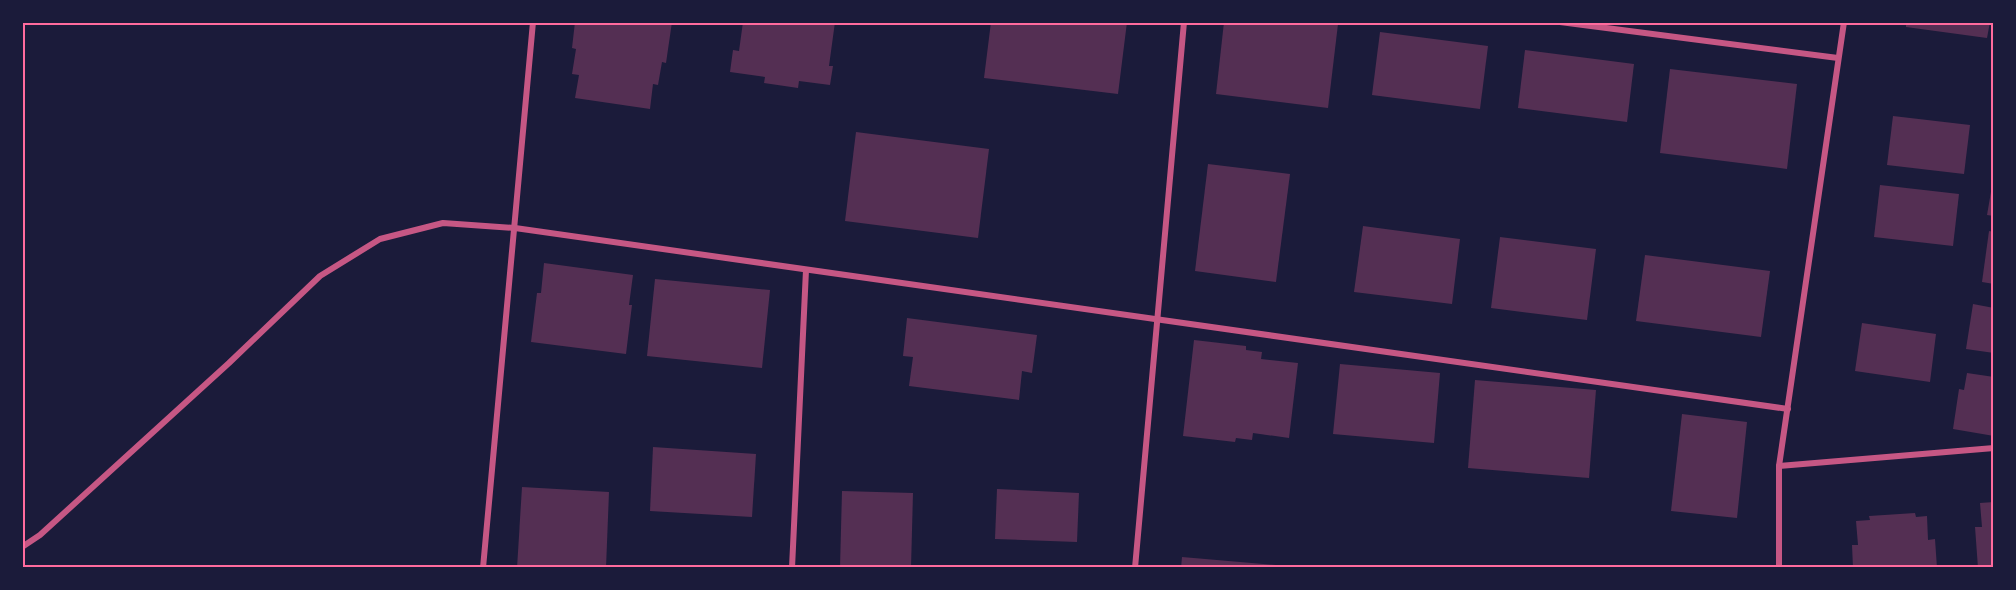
<svg xmlns="http://www.w3.org/2000/svg" width="2016" height="590" font-family="Barlow,sans-serif">
<style>
.building{fill:#542f53}
.lines{fill:none;stroke-linecap:round;stroke-linejoin:round}
.minor{stroke:#c65784;stroke-width:6}
.neatline{fill:none;stroke:#ff6b9d;stroke-width:2}
</style>
<rect width="100%" height="100%" fill="#1b1b3a"/>
<g class="building">
<path d="M575,22h97l-6,41 -4,-1 -4,23 -5,-1 -3,25 -75,-11 4,-23 -7,-1 4,-25 -4,-1z"/>
<path d="M743,22h92l-6,44h4l-3,19 -31,-4 -1,7 -34,-5 1,-6 -35,-5 3,-22 6,1z"/>
<path d="M991,22h136l-9,72 -134,-16z"/>
<path d="M1224,22l114,2 -10,84 -112,-14z"/>
<path d="M1906,22h84l-3,16 -81,-11z"/>
<path d="M1380,32l108,14 -8,63 -108,-14z"/>
<path d="M1525,50l109,14 -7,58 -109,-14z"/>
<path d="M1670,69l127,15 -10,85 -127,-16z"/>
<path d="M1893,116l77,9 -6,49 -77,-9z"/>
<path d="M856,132l133,17 -11,89 -133,-17z"/>
<path d="M1208,164l82,10 -14,108 -81,-11z"/>
<path d="M1880,185l79,9 -6,52 -79,-9z"/>
<path d="M1992,186h2v30l-7,-1z"/>
<path d="M1363,226l97,13 -8,65 -98,-12z"/>
<path d="M1989,231l5,1v52l-12,-2z"/>
<path d="M1500,237l96,12 -9,71 -96,-12z"/>
<path d="M1645,255l125,16 -9,66 -125,-16z"/>
<path d="M544,263l89,12 -4,30h3l-6,49 -95,-12 6,-49h4z"/>
<path d="M655,279l115,11 -8,78 -115,-12z"/>
<path d="M1973,304l21,4v45l-28,-4z"/>
<path d="M907,318l130,17 -5,38 -10,-2 -3,29 -110,-14 4,-29 -10,-1z"/>
<path d="M1862,323l74,11 -6,48 -75,-11z"/>
<path d="M1194,340l52,6v4l16,2 -1,7 37,4 -9,75 -36,-5 -1,7 -16,-2 -1,4 -52,-6z"/>
<path d="M1340,364l100,9 -6,70 -101,-9z"/>
<path d="M1967,373l27,4v59l-41,-7 6,-40 5,1z"/>
<path d="M1475,380l121,10 -7,88 -121,-10z"/>
<path d="M1682,414l65,8 -10,96 -66,-7z"/>
<path d="M653,447l103,7 -4,63 -102,-6z"/>
<path d="M522,487l87,5 -3,76h-89z"/>
<path d="M997,489l82,4 -2,49 -82,-3z"/>
<path d="M842,491l71,2 -2,75h-71z"/>
<path d="M1994,502v66h-16l-3,-41h7l-2,-24z"/>
<path d="M1915,513l1,4 11,-1 1,24 7,-1 2,29h-84l-1,-23h6l-2,-24 14,-1 -1,-4z"/>
<path d="M1182,557l105,9v2h-106z"/>
</g>
<g class="lines">
<g class="minor">
<path d="M1560,22l278,36"/>
<path d="M1779,466l215,-18"/>
<path d="M22,547l18,-12 189,-172 91,-87 60,-37 63,-16 72,5 1273,181"/>
<path d="M483,568l50,-546"/>
<path d="M792,568l14,-298"/>
<path d="M1135,568l49,-546"/>
<path d="M1779,568v-102l65,-444"/>
</g>
</g>
<rect width="2016" height="590" fill="none" stroke="#1b1b3a" stroke-width="48"/>
<rect x="24" y="24" width="1968" height="542" class="neatline"/>
</svg>
